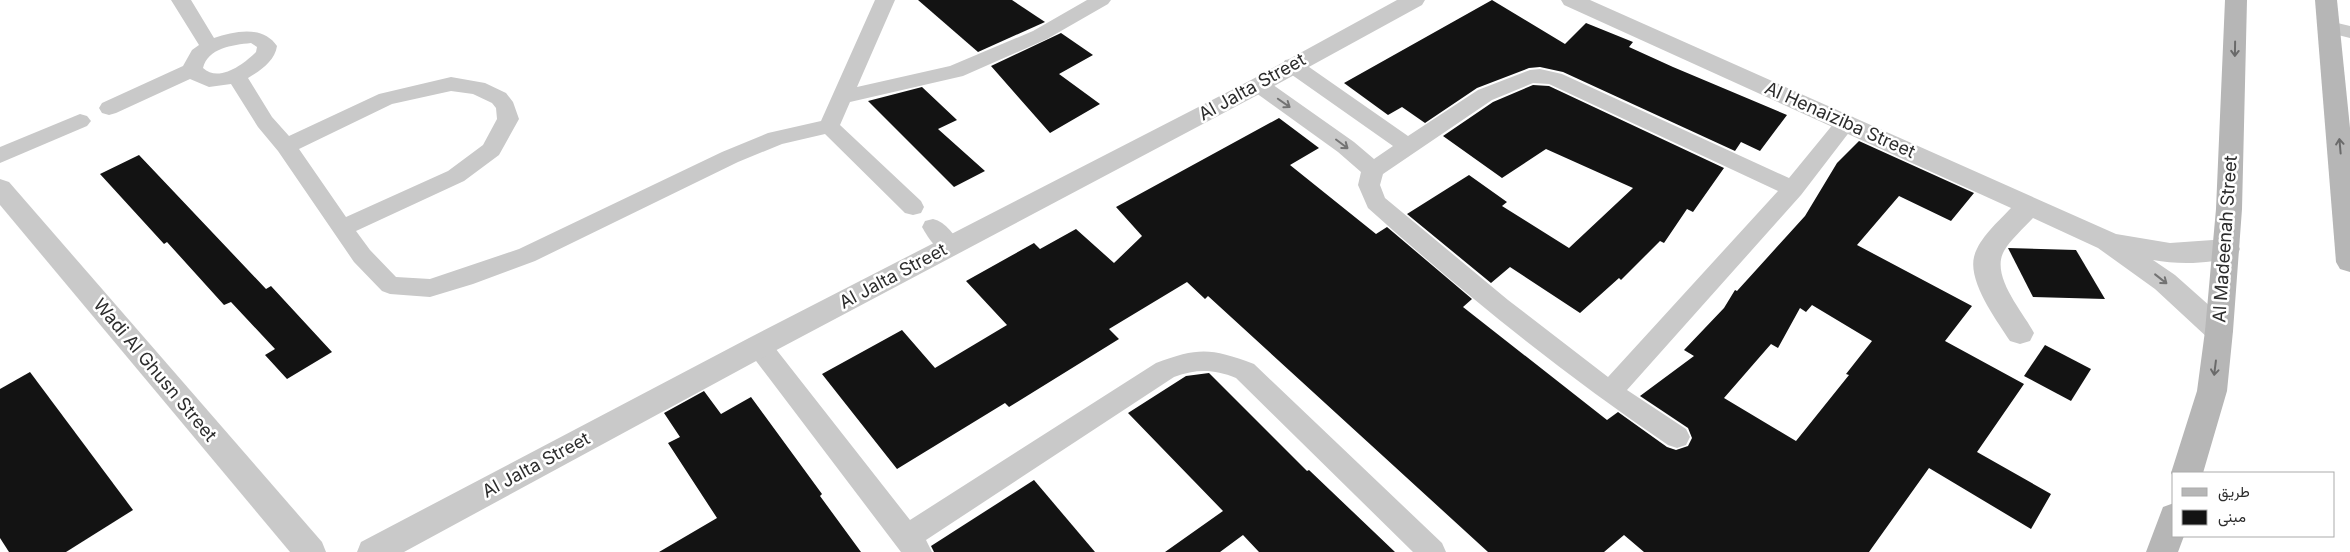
<svg xmlns="http://www.w3.org/2000/svg" width="2350" height="552" font-family="Inter,Vazirmatn,sans-serif">
<style>
.building{fill:#131313;fill-rule:evenodd}
.lines{fill:none;stroke-linecap:round;stroke-linejoin:round}
.lane{fill:#c9c9c9;fill-rule:evenodd}
.street{fill:#c9c9c9;fill-rule:evenodd}
.secondary{fill:#b6b6b6;fill-rule:evenodd}
.oneway{stroke:#6a6a6a}
.oneway2{stroke:#737373}
.labels{text-anchor:middle;stroke-width:5;stroke-linejoin:round;paint-order:stroke}
.street-label{font-size:18px;fill:#2c2c2c;stroke:#fff}
</style>
<rect width="100%" height="100%" fill="#fff"/>
<g class="building">
<path d="M918,0h94l33,22 -67,30z"/>
<path d="M1492,0l73,44 21,-21 47,19 -4,5 44,20 114,48 -27,36 -19,-9 -6,9 -172,-79 -23,-5 -11,1 -52,20 -52,35 -23,-16 -14,8 -44,-32z"/>
<path d="M1061,33l32,22 -34,19 41,30 -50,29 -59,-67z"/>
<path d="M1533,85l16,1 175,82 -31,44 -6,-3 -23,34 -4,-2 -39,39 -2,-2 -39,35 -70,-46 -19,16 -84,-69 62,-39 38,27 -5,4 67,42 64,-60 -87,-39 -44,29 -59,-42 50,-34z"/>
<path d="M922,87l35,33 -19,9 47,42 -31,16 -86,-86z"/>
<path d="M1279,118l40,30 -29,17 86,69 11,-7 85,72 -9,8 144,113 11,-8 49,35 9,3 12,-4 4,-8 -4,-10 -48,-32 54,-40 -10,-6 40,-42 11,-18 2,1 68,-75 32,-53 22,-22 115,52 -23,28 -52,-25 -42,49 115,61 -27,35 79,43 -47,68 74,42 -20,35 -102,-61 -60,84h-225l-20,-17 -20,17h-116l-280,-256 -3,3 -18,-17 -78,47 10,10 -110,68 -4,-4 -108,66 -75,-95 80,-44 33,38 72,-43 -41,-44 68,-38 6,6 36,-20 38,34 28,-27 -26,-29zM1812,305l60,36 -26,33 3,1 -53,66 -72,-43 47,-54 7,4 22,-40 6,4z"/>
<path d="M139,155l127,134 5,-3 61,66 -45,27 -22,-24 10,-6 -44,-47 -7,3 -57,-63 -3,2 -64,-70z"/>
<path d="M2008,248l68,2 29,49 -72,-2z"/>
<path d="M2045,345l46,24 -20,32 -47,-25z"/>
<path d="M30,372l103,138 -67,42h-57l-9,-14v-149z"/>
<path d="M1209,373l98,98 2,-1 86,82h-136l-16,-17 -23,17h-55l58,-41 -95,-98 58,-37z"/>
<path d="M704,391l17,23 30,-17 71,97 -2,2 41,56h-202l58,-34 -49,-75 12,-6 -16,-24z"/>
<path d="M1034,480l61,72h-161l-3,-6z"/>
</g>
<g class="lines">
<g class="lane">
<path d="M171,0h20l23,38c21,-7 49,-13 63,8 -2,15 -17,25 -29,32l24,39 17,19 90,-42 72,-17 34,6 21,10 7,9 6,17 -20,36 -35,26 -108,50 14,19 26,27 34,2 89,-30 203,-97 46,-19 53,-12 54,-121h20l-38,87 93,-21 83,-35 54,-31h24l-3,4 -61,35 -84,37 -113,26 -10,23 81,76 3,6 -3,6 -8,2 -8,-2 -80,-79 -43,10 -44,18 -203,99 -62,23 -43,13 -40,-3 -8,-3 -28,-29 -76,-111 -20,-24 -27,-43 -22,3 -19,-8 -74,34 -7,2 -7,-2 -3,-5 3,-5 81,-37 9,-16 7,-5zM251,43l6,4 -1,5c-12,12 -37,31 -53,16 5,-20 29,-23 48,-25zM451,91l22,3 19,9 4,5 1,11 -14,26 -35,26 -102,46 -47,-68 93,-45z"/>
<path d="M2329,21l21,5v12l-28,-7 -3,-4 3,-4z"/>
<path d="M1292,59l7,1 109,76 70,-46 52,-20 10,-1 22,5 227,104 50,-61 7,-2 7,2 4,5 -56,73 -174,195 59,39 4,8 -4,8 -9,3 -9,-3c-106,-72 -205,-152 -300,-237l-10,-23 3,-13 -23,-20 -86,-62 -3,-5 3,-5 7,-2 7,2 88,62 20,17 19,-13 -108,-76 -3,-5 3,-5zM1533,83l16,1 229,107 -170,186 -100,-77 -123,-102 -5,-13 3,-11 109,-74z"/>
<path d="M80,114l7,2 4,5 -4,5 -87,37v-16z"/>
<path d="M933,219c13,3 22,17 29,28l-4,6c-17,5 -28,-12 -36,-26l3,-6z"/>
<path d="M759,336l9,3 142,181 246,-157c43,-16 55,-15 98,1l188,179 4,9h-33l-177,-174c-23,-9 -39,-9 -62,-1l-248,163 6,12h-31l-151,-199 -3,-7 3,-7z"/>
</g>
<g class="street">
<path d="M1397,0h28l-3,5 -155,85 -498,264 -365,198h-47l4,-10 388,-204 502,-258z"/>
<path d="M1561,0h29l526,234 54,9 57,-4 10,3 3,7 -3,7c-26,8 -58,9 -84,4l22,15 54,48 4,8 -4,8 -10,3 -10,-3 -54,-50 -57,-41 -65,-30c-10,11 -22,21 -29,33 -14,25 19,61 30,82l-4,8 -10,3 -10,-3c-13,-20 -42,-59 -36,-84 5,-19 24,-35 37,-49l-447,-203z"/>
<path d="M0,179l9,3 313,360 4,10h-36l-290,-347z"/>
</g>
<g class="secondary">
<path d="M2225,0h22l-5,209 -9,122 -6,60 -24,82h-29v5l-3,-5 26,-82 8,-60 11,-122z"/>
<path d="M2315,0h22l13,128v144l-10,-3 -4,-7z"/>
<path d="M2174,503v33h10l-6,16h-32l17,-45z"/>
</g>
</g>
<defs><path id="oneway-shaft" d="M-6 0H5M1.5-3L5.5 0L1.5 3" fill="none" stroke-width="1.6" stroke-linecap="round" stroke-linejoin="round" transform="scale(1.25)"/></defs>
<g class="oneway">
<use href="#oneway-shaft" transform="translate(2235 49) rotate(91)"/>
<use href="#oneway-shaft" transform="translate(2340 146) rotate(-95)"/>
<use href="#oneway-shaft" transform="translate(2215 368) rotate(97)"/>
</g>
<g class="oneway2">
<use href="#oneway-shaft" transform="translate(1284 103) rotate(35)"/>
<use href="#oneway-shaft" transform="translate(1342 144) rotate(37)"/>
<use href="#oneway-shaft" transform="translate(2161 279) rotate(38)"/>
</g>
<g class="labels">
<g class="street-label">
<text transform="translate(1252 87) rotate(-29)" y="6">Al Jalta Street</text>
<text transform="translate(1840 120) rotate(24)" y="6">Al Henaiziba Street</text>
<text transform="translate(2225 239) rotate(-86)" y="6">Al Madeenah Street</text>
<text transform="translate(893 276) rotate(-28)" y="6">Al Jalta Street</text>
<text transform="translate(155 370) rotate(50)" y="6">Wadi Al Ghusn Street</text>
<text transform="translate(536 465) rotate(-28)" y="6">Al Jalta Street</text>
</g>
</g>
<rect x="2172" y="472" width="162" height="65" fill="#ffffff" stroke="#ababab"/>
<rect x="2182" y="488" width="25" height="8" fill="#b6b6b6" stroke="#ababab"/>
<text x="2218" y="497" font-size="15" fill="#2c2c2c">طريق</text>
<rect x="2182" y="510" width="25" height="15" fill="#131313" stroke="#ababab"/>
<text x="2218" y="522" font-size="15" fill="#2c2c2c">مبنى</text>
</svg>
